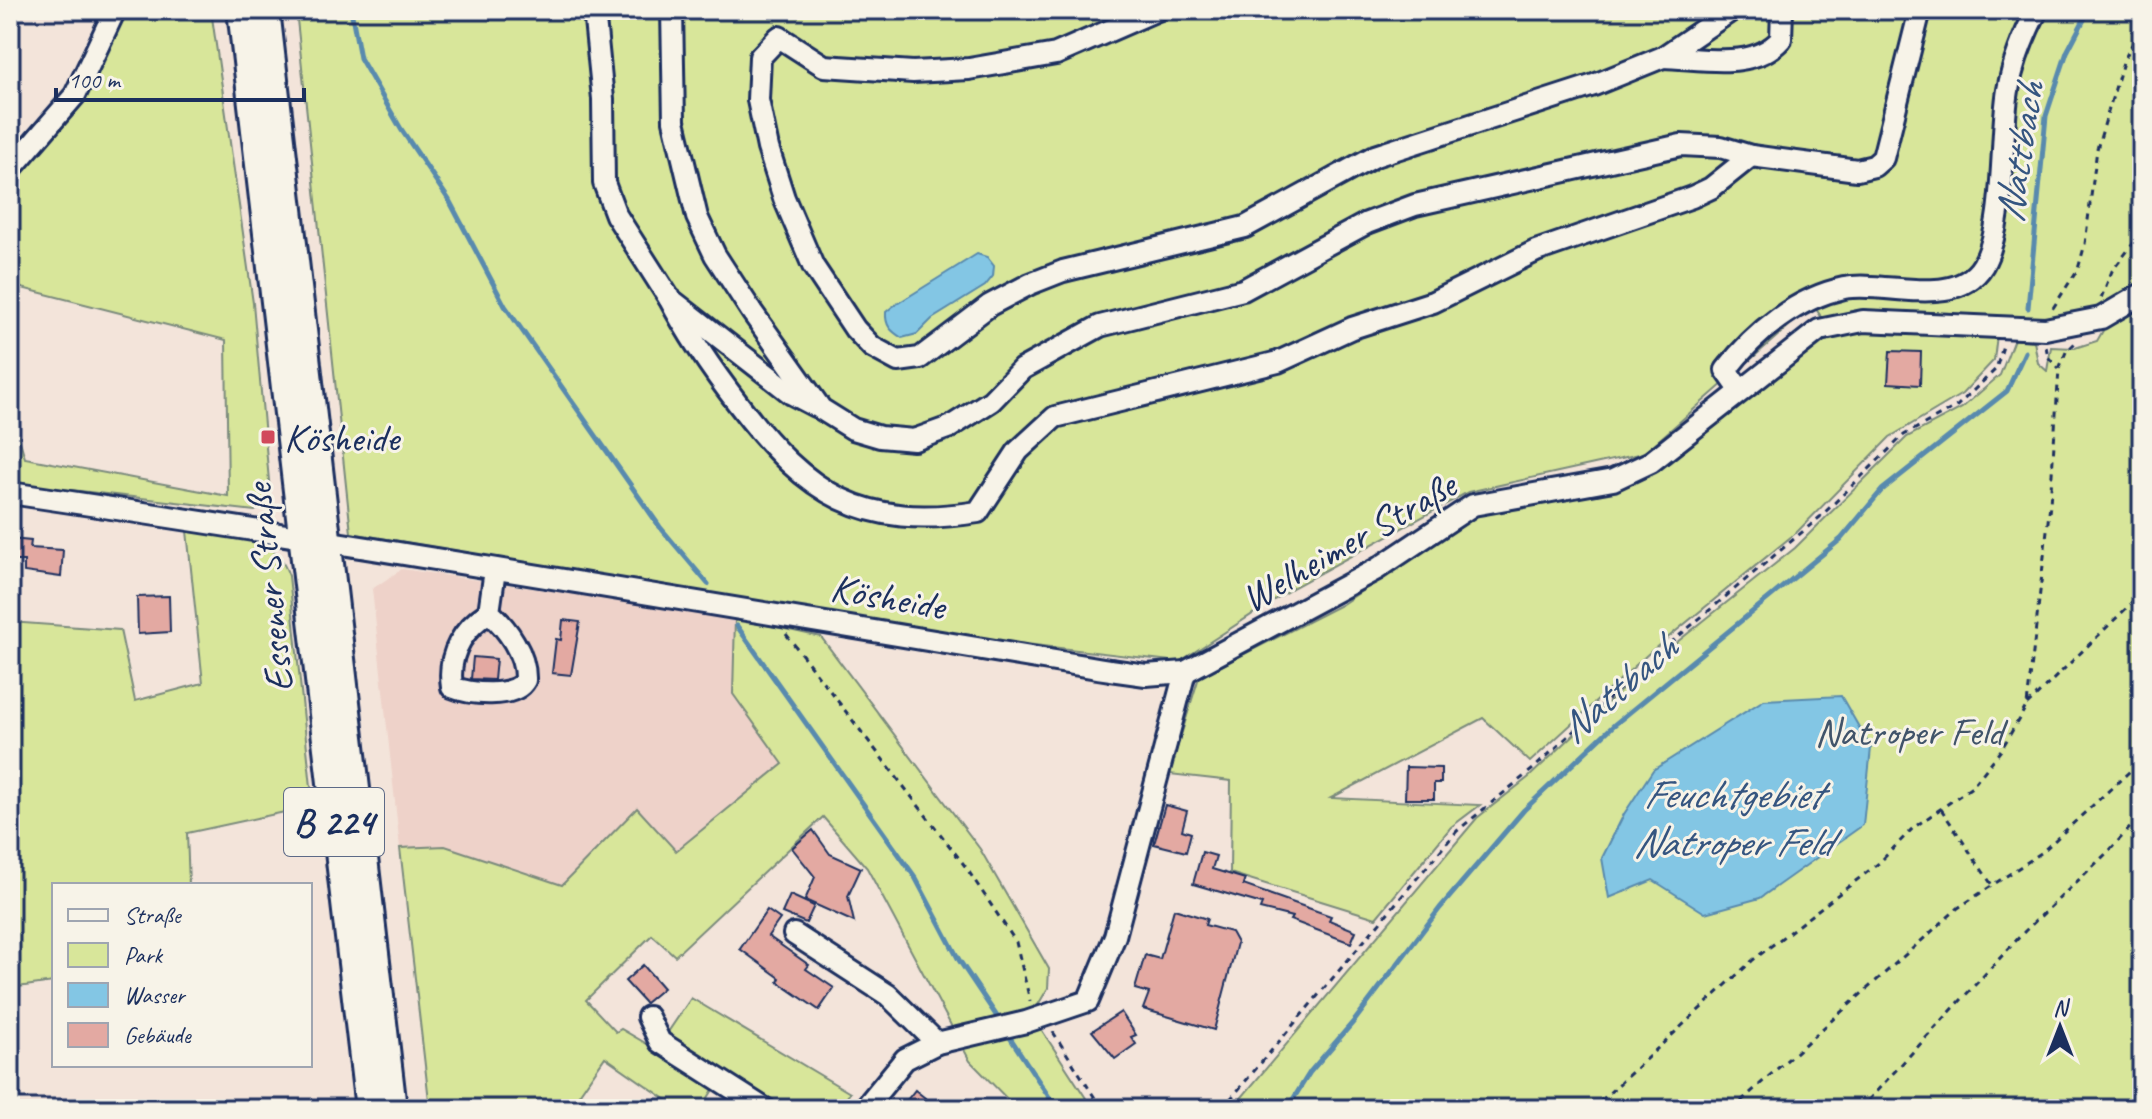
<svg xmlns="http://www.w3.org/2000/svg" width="2152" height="1119" font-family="Caveat,sans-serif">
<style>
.built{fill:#eed2c9}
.green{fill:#d8e69a;stroke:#7a8a7c;stroke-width:2}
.water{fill:#83c6e4;stroke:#598aae;stroke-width:2}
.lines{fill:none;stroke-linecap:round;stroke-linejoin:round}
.stream{stroke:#598aae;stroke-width:5}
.building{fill:#e3a9a2;stroke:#1b2f5e;stroke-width:2}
.minor-casing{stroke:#1b2f5e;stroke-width:26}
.major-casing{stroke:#1b2f5e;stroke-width:32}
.path{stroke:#1b2f5e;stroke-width:3;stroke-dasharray:6 6;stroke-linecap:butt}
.minor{stroke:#f7f3e8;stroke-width:20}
.major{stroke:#f7f3e8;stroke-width:26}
.poi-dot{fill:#d1495b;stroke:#f7f3e8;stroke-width:3}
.labels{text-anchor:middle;stroke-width:6;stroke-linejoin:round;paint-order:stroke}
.shield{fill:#f7f3e8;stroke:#5d6a87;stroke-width:2}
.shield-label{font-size:38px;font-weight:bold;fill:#1b2f5e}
.poi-label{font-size:40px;fill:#1b2f5e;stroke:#f7f3e8;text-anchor:start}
.street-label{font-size:40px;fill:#1b2f5e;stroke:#f7f3e8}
.park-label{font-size:40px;fill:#41546a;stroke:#f7f3e8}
.water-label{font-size:42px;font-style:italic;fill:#355580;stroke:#f7f3e8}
</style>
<rect width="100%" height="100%" fill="#f3e4da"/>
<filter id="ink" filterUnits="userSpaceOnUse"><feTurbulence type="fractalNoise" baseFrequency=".0125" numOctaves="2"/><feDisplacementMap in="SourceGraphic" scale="16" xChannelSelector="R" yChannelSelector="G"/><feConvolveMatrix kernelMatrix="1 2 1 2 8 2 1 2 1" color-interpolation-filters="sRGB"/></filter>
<g filter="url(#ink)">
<path class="built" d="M402,569l333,49 -2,76 50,69 -107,88 -39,-43 -75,77 -117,-39 -45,2 -28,-259z"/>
<g class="green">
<path d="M126,10l86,7 41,286 17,189 -6,12 -9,7 -245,-28v-76l15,51 203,38 -2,-156 -216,-55v-103l71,-80z"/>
<path d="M296,10h1846v277l-33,20 -65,14 -219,1 -12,-17 -169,148 -176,39 -174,95 -115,75 -196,-23 -632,-106z"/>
<path d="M2142,300v809h-910l245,-291 52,-41 118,-111 148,-118 112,-111 55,-29 38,-33 14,-36 20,2 4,22 9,8 4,-24 24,1 22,-7 11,-19z"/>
<path d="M1858,329l139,6 -3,25 -32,34 -72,43 -92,94 -150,123 -118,108 -47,-44 -152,80 149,7 -29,22 -75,91 -146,-45 1,-92 -62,-7 30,-97 142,-72 140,-94 108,-17 50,-15 50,-35 130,-105z"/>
<path d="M187,531c45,6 85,-3 102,45l24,230 -126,27 2,52h-135v97l-44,6v-366l110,8 15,71 68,-18z"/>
<path d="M735,618l86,19 159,212 69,120 -1,19 -16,27 61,94h-76l-47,-48 -103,-193 -44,-51 -148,139 -23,-21 -66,65 30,32 5,-3 45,26 -2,-17 27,-40 159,95 -12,16h-82l-40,-24 -15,24h-21l-75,-52 -36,52h-139l-30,-261 45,-2 117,39 75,-77 39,43 107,-87 -50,-70z"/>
</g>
<g class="water">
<path d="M977,254l10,3 7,9 -1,10 -8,10 -53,33 -15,15 -15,4c-11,-7 -17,-12 -16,-26l6,-5z"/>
<path d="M1841,696l30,52 -8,77 -103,73 -55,15 -52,-33 -44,18 -7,-40 22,-44 29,-44 111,-70z"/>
</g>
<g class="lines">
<g class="stream">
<path d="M351,10l9,48 41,71 48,71 56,106 155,221 48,57"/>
<path d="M2028,308l18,-192 21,-64 22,-42"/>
<path d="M737,626l178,251 44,83 41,61"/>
<path d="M1007,1033l50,76"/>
<path d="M1287,1109l23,-37 45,-52 85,-112 84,-98 90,-85 227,-186 41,-49 125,-99 18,-39"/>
</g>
</g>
<g class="building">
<path d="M1890,351l31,1 -1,33 -32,-2z"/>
<path d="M10,539l21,2 -1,7 33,2 -2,27 -37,-5v-11h-14z"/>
<path d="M169,596l1,36 -32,2 -1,-37z"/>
<path d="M563,620l17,2 -9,53 -19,-2 4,-34 5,1z"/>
<path d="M473,657l23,2 -2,21 -23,-1z"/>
<path d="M1406,767l35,1v15h-7v16h-29z"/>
<path d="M1165,805l22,6 -5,19 9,3 -5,19 -32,-8z"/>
<path d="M813,830l17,24 31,14 -13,28 6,26 -49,-22 10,-23 -23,-29z"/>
<path d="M1202,852l14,4 -4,13 33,10 -2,6 88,31 -2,4 27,11 -5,12 -61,-23 2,-3 -32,-8 2,-5 -69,-20z"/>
<path d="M790,895l24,11 -8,17 -24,-10z"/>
<path d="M1174,909l33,10 -2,6 26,7 6,11 -23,87 -71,-21 6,-16 -14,-4 10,-34 15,4z"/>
<path d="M767,910l13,9 -12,17 41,29 -3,4 28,19 -15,22 -41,-28 2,-4 -40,-29z"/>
<path d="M643,965l20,23 -18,15 -20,-22z"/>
<path d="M1121,1012l15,23 -5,2 5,7 -21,15 -23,-28z"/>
<path d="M915,1090l24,19h-39z"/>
</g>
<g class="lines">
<defs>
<g id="minor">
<path d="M594,10l9,89 1,84 12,32 53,83 123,96 23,12"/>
<path d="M672,10l2,111 23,96 18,38 37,57 69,97 32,20 27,8 34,3 36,-13 41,-26 31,-32 78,-43 143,-36 124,-67 48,-18 266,-60 40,2 30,9 106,14 17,-4 9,-8 37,-148"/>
<path d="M1157,10l-101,44 -87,15 -56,3 -89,-6 -45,-29 -19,20 -2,43 10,48 16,50 29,68 42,63 17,18 26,14 22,-3 70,-53 40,-21 33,-13 182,-44 130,-71 219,-71 69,-28 69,-47"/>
<path d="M1663,57c39,1 90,14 118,-18l1,-29"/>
<path d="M10,170l65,-75 40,-85"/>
<path d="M669,298c20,39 43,72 70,107 68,90 124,125 239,107l40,-61 37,-34 223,-55 74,-34 81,-26 103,-51 156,-54 19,-9 40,-32"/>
<path d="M1740,390l-14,-20c29,-38 71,-72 118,-82 41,-8 112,22 139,-23 23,-40 17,-127 25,-175 5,-28 16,-55 29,-80"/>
<path d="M10,493c367,54 733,117 1100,177l36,5 39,-3 192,-103 96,-64 140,-25 38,-18 168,-132 44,-9 182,8 56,-11 41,-24"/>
<path d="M489,612c18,16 37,42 36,68 -10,19 -56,14 -73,7 -5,-33 11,-58 37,-75l6,-42"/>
<path d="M794,934l94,61 49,48"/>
<path d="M648,1017l12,25 105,67"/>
<path d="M864,1109l41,-50 32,-16 89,-21 62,-21 27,-65 70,-264"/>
</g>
<g id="major">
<path d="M241,10l128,1099"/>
<path d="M266,10l127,1099"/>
</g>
</defs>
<use href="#minor" class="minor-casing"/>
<use href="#major" class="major-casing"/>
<g class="path">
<path d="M2101,298l11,-27 30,-39"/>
<path d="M2053,308l25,-39 7,-25 12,-95 26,-87 19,-37"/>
<path d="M2046,346l2,11 11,12"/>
<path d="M786,634l179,232 51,76 14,59"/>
<path d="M2027,705l115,-112"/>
<path d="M1941,809l51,76"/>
<path d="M1053,1032l49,77"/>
<path d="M1222,1109l235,-278 76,-62 115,-107 172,-145 84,-82 53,-29 39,-37 8,-26"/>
<path d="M1592,1109l161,-149 126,-97 34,-35 59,-41 29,-37 26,-45 23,-201 9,-135 7,-17 10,-10"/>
<path d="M1732,1109l226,-201 83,-55 101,-93"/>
<path d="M1860,1109l165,-178 85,-81 32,-36"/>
</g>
<use href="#minor" class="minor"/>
<use href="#major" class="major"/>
</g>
</g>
<rect class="poi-dot" x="260" y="429" width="16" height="16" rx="4"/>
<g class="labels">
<rect class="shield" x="284" y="788" width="100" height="68" rx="6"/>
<g class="shield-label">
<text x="334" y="835">B 224</text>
</g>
<g class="poi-label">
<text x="284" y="451">Kösheide</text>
</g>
<g class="street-label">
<text transform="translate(1348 541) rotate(-30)" y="14">Welheimer Straße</text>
<text transform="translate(268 588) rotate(-96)" y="14">Essener Straße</text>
<text transform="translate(888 596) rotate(10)" y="14">Kösheide</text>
</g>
<g class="park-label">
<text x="1909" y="745">Natroper Feld</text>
</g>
<g class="water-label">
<text transform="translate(2018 152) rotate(-81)" y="15">Nattbach</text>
<text transform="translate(1617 687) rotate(-41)" y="15">Nattbach</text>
<text x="1732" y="808">Feuchtgebiet<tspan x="1732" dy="48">Natroper Feld</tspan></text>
</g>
</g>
<rect width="2152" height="1119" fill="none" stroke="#f7f3e8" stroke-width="40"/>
<rect x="20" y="20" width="2112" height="1079" fill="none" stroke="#1b2f5e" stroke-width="3" filter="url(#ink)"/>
<rect x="52" y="883" width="260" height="184" fill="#f7f3e8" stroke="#9fa5b1" stroke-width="2"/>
<rect x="68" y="909" width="40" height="12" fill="#f7f3e8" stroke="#9fa5b1" stroke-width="2"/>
<text x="124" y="923" font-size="24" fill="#1b2f5e">Straße</text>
<rect x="68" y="943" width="40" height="24" fill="#d8e69a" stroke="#9fa5b1" stroke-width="2"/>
<text x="124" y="963" font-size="24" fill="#1b2f5e">Park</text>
<rect x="68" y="983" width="40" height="24" fill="#83c6e4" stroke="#9fa5b1" stroke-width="2"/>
<text x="124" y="1003" font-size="24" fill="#1b2f5e">Wasser</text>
<rect x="68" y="1023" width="40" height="24" fill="#e3a9a2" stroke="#9fa5b1" stroke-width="2"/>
<text x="124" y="1043" font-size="24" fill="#1b2f5e">Gebäude</text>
<g transform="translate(2060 1027)" stroke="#f7f3e8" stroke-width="6" paint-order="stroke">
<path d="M0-6L14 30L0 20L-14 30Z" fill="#1b2f5e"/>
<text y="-12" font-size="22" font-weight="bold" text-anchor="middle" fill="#1b2f5e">N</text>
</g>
<path d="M56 88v12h248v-12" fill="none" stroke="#1b2f5e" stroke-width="4"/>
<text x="68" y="88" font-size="24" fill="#1b2f5e" stroke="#f7f3e8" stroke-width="6" paint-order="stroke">100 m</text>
</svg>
